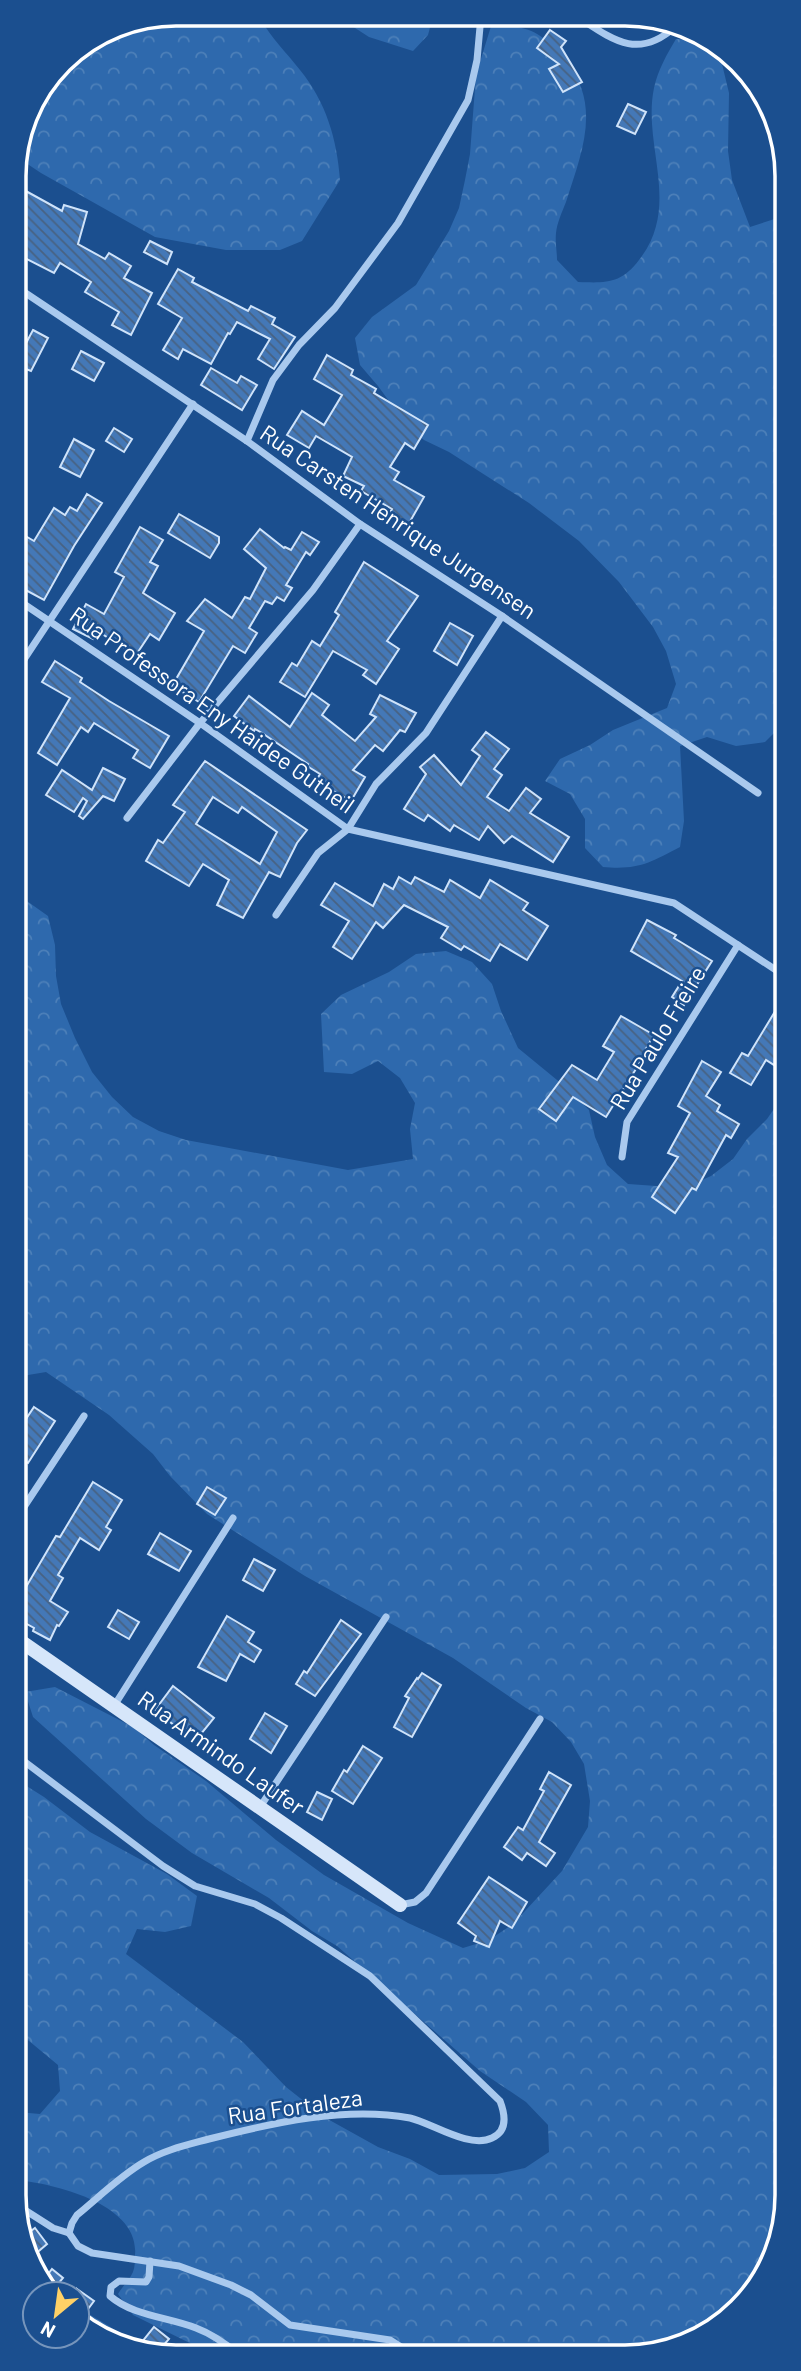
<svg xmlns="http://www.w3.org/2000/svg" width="801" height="2371" font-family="Barlow,sans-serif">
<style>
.forest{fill:url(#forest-crowns)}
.building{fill:url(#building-back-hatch);stroke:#cfe3fa;stroke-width:2;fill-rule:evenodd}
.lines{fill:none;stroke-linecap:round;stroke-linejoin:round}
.street{stroke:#a9c9ee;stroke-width:7}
.secondary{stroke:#d6e6fa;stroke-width:14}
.labels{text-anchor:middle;stroke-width:5;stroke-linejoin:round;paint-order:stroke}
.street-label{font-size:23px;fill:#fff;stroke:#1b4f8f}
.rim{fill:none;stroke:#fff;stroke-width:3.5}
</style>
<defs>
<pattern id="forest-crowns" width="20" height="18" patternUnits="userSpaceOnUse" patternTransform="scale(1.75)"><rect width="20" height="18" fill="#2e69ad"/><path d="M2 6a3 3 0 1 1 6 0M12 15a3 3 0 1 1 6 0" fill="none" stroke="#4d80b9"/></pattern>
<pattern id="building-back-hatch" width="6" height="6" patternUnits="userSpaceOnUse" patternTransform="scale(1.75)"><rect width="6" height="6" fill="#4478b7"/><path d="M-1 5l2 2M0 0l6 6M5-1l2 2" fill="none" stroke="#486282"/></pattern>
</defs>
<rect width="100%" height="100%" fill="#1b4f8f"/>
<g class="forest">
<path d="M176,14l85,1 -1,3c11,20 26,34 40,52 26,32 37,69 40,110l-38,61 -22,9h-54l-71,-13 -114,-64 -24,-16 14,-53 38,-50 45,-28z"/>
<path d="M335,15l98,1 -5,19 -15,16 -44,-14z"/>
<path d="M492,23c39,5 46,6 73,37 38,45 16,94 1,142 -4,10 -9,21 -10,31 -1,9 1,18 1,27l21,22c28,1 43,2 61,-22 43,-55 3,-114 15,-172 4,-18 13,-34 22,-49l24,1 6,3 16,21 7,29 -1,58 4,29 18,47 34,-11 1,506 -20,20 -29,4 -29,-9 -27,9 4,75 -4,26c-31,16 -41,23 -77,20l-18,-19v-29l-15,-25 -25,-13 15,-22 30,-14 23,-15 54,-22 9,-24 -10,-33 -13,-24 -34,-45 -40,-41 -50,-38 -80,-51 -25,-12 -19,-17 -27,-37 -18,-21 -5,-27 17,-21 44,-32 33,-54 10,-23 6,-28 5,-26 6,-79z"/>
<path d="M24,899l24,17 7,29 1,31 5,28 14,34 17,34 20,25 21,20 26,14 27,9 162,30 65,-11 -3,-30 5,-26 -15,-25 -22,-17 -26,13 -28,-2 -3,-58 20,-19 48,-23 27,-18 30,-3 26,11 20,22 9,27 17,37 50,41 21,21 6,27 12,28 21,19 56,4 27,-12 22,-17 14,-20 20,-20 18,-26 2,1112 -40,97 -90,52h-445l-79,-39 -15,-21c4,-7 12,-15 15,-22 2,-5 2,-12 2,-17 5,-51 -80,-71 -118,-75v-68l23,2 20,-23 -2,-26 -41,-34v-251l27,17 46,35 77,42 30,22 -6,30 -26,6 -28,-3 -11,25 117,88 43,45 38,30 54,30 32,12 29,16 58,-1 28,-6 24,-16 -1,-27 -22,-23 -46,-31 -143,-125 -25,-15 -43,-33 -77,-45 -46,-34 -113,-102 -8,-25 30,-5 78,40 21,18 52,36 70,59 48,35 84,48 55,25 26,-8 24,-16 49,-53 26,-44 2,-26 -6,-37 -13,-22 -19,-20 -26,-14 -73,-50 -148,-82 -98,-62 -37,-38 -17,-22 -44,-39 -63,-43 -30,5 -1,-473z"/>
<path d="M77,2307l32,19 40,28h-4l-68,-36z"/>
</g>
<g class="building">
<path d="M550,30l16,11 -5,6 21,35 -19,10 -14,-23 10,-5 -22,-16z"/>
<path d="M628,104l18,8 -11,22 -18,-8z"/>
<path d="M24,190l38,21 2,-6 23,7 -9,32 27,15 4,-6 22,13 -7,12 28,15 -21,42 -19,-10 7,-13 -34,-20 6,-10 -31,-19 -6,10 -39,-20 -1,-34 5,-12 -3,-2z"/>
<path d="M150,241l22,11 -5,12 -23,-12z"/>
<path d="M178,269l16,9 -2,4 56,29 3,-5 24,12 -3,6 23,13 -21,32 -16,-10 12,-20 -33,-17 -7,12 -2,-1 -17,31 -28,-15 -5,10 -15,-9 19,-32 -24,-14z"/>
<path d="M33,330l15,8 -17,33 -5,-2 -11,22v-52l10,6z"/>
<path d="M81,351l23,12 -10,18 -22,-12z"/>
<path d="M327,355l26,15 -2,5 25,14 -2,4 54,32 -14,24 -9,-6 -15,24 9,5 -5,8 30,17 -16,28 -19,-11 3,-5 -31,-18 3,-5 -21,-10 9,-19 -36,-21 -7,12 -22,-13 15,-24 22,14 18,-30 -28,-16z"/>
<path d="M211,368l26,15 4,-7 16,9 -15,25 -41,-25z"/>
<path d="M114,428l18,11 -8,13 -18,-11z"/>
<path d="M74,439l20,11 -14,27 -20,-10z"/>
<path d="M87,494l15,9 -28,43 -30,54 -24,-13 2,-4 -7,-4v-49l19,11 20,-33 11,7 5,-8 7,4z"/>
<path d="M179,514l40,23v6l-9,15 -42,-25z"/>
<path d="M140,527l23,13 -13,22 8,4 -15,27 32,20 -16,27 -9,-6 -14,21 -39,-24 -4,8 -20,-10 13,-25 18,10 20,-37 -9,-5z"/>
<path d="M260,529l24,19 1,-1 6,3 11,-18 17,10 -9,13 -4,-3 -20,33 6,3 -8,13 -7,-4 -5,7 -7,-3 -16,27 8,5 -12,20 -12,-7 -34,56 -27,-16 32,-55 -17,-10 18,-22 27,19 13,-21 5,2 16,-31 -22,-19z"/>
<path d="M364,562l54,34 -31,45 12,8 -23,35 -13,-9 4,-5 -34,-19 -28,46 -25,-15 12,-19 5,3 15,-25 8,5 19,-31 -4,-3z"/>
<path d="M450,623l23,13 -16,29 -23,-14z"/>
<path d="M55,661l27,17 -2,4 29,19 60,35 -19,32 -17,-10 5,-8 -44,-27 -6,9 -7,-5 -24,38 -19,-12 32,-55 -28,-16z"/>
<path d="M312,693l17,12 -7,10 33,26 21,-24 -6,-3 10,-19 36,18 -11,19 -5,-2 -17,21 -8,-6 -22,25 12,7 -14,24 -35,-20 4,-7 -13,-8 1,-2 -46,-31 -7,-4 -1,2 -20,-15 15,-20 41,31z"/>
<path d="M486,732l23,17 -15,20 8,6 -15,22 22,14 17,-23 15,11 -11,14 39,24 -16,25 -41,-26 -8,7 -16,-17 -9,14 -25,-15 -4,6 -22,-16 -4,6 -20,-12 22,-35 -6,-7 14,-12 27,30 19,-29 -8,-6z"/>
<path d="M205,761l102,69 -10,13 -17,34 -11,-5 -26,46 -26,-13 12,-25 -26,-16 -14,22 -43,-25 12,-21 5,3 22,-31 -12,-7zM213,797l25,16 4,-6 35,25 -17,32 -64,-40z"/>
<path d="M103,768l22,11 -11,22 -11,-5 -20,23 -4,-3 8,-15 -4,-3 -9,14 -28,-17 16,-25 30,20z"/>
<path d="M399,877l12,7 4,-7 29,15 6,-12 30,18 10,-18 38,23 -5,7 25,16 -21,34 -27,-16 -10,17 -26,-15 -3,4 -20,-12 7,-11 -44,-22 -21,23 -7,-6 -24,37 -19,-12 16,-26 -28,-16 14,-22 38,23 11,-22 9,5z"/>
<path d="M647,920l29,15 -2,3 38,23 -28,44 -12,-8 10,-16 -51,-30z"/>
<path d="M785,995v51l-11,19 -8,-5 -15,25 -21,-12 12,-20 6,3z"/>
<path d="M621,1016l33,19 -10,17 2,1 -40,64 -33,-20 -17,24 -17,-12 33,-44 25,15 17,-28 -11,-6z"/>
<path d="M702,1061l19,11 -15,24 14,9 -3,6 22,13 -8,14 -5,-3 -30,55 -4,-2 -17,25 -23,-16 26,-40 -10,-4 22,-40 -12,-7z"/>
<path d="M34,1407l21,14 -27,42 -12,-7v-22z"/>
<path d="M93,1482l29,18 -16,27 5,3 -12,20 -19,-12 -22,37 5,3 -13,23 18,11 -9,14 -2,-1 -7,15 -17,-9 1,-3 -18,-10v-36l10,5 30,-51 4,1z"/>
<path d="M207,1487l19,11 -11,17 -18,-11z"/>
<path d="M160,1533l31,18 -12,20 -31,-17z"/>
<path d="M254,1559l21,11 -12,21 -20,-11z"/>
<path d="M118,1610l21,12 -10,17 -21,-12z"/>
<path d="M227,1616l27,16 -6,10 13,8 -7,12 -14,-8 -14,27 -28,-14z"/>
<path d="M341,1620l20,14 -46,62 -19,-12 8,-13 3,2z"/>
<path d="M422,1673l19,12 -29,52 -18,-10 15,-29 -4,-2 12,-18 1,1z"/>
<path d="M173,1686l41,32 -13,16 -11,-8 -6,7 -29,-23z"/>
<path d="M265,1713l22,13 -16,27 -21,-14z"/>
<path d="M363,1746l19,12 -29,46 -21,-13 12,-21 3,2z"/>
<path d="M549,1772l22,13 -32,57 16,11 -9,13 -19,-13 -5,7 -18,-13 14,-20 5,3 21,-39 -4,-2z"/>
<path d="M317,1792l15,7 -10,21 -15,-8z"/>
<path d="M489,1877l38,25 -15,26 -12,-7 -11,26 -15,-6 2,-5 -18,-13z"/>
<path d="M35,2228l12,16 -14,12 -10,-19z"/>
<path d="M52,2269l11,9 -11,13 -7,-13z"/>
<path d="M77,2289l17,12 -14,19 -3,-2z"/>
<path d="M154,2327l15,12 -13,15h-10l-8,-7z"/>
</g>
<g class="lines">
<g class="street">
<path d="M578,17c35,23 60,43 97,10"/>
<path d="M15,286l232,155 113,83 142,92 256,177"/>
<path d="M247,441l26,-61 26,-35 36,-37 63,-85 70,-123 9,-40 4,-44"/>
<path d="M15,598l185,125 148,106 326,74 111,73"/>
<path d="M15,673l178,-269"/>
<path d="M127,818l73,-95 113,-133 47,-66"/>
<path d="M276,915l42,-62 30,-24 28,-45 50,-51 76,-117"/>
<path d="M622,1157l5,-35 111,-177"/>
<path d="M16,1519l68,-103"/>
<path d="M114,1706l119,-188"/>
<path d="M17,1756l146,110 32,20 60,18 26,14 89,58 130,125c5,13 8,30 -8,37 -23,11 -60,-15 -82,-20 -65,-12 -138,5 -201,21 -22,6 -45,11 -65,23 -24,14 -46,36 -67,53l-5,8 -3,10 9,13 14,7 87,13 52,19 20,10 39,30 100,15 11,7 3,7"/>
<path d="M260,1807l126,-190"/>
<path d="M400,1905l15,-3 11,-9 114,-174"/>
<path d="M17,2205l36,23 16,5"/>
<path d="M150,2261l-1,16 -3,5 -27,-1 -8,6 -1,9c23,20 58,21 86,32 16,6 30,16 42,26"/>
</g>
<path class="secondary" d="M16,1638l384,267"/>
</g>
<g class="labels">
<g class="street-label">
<text transform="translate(398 522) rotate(34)" y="8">Rua Carsten Henrique Jurgensen</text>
<text transform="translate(212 710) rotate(35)" y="8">Rua Professora Eny Haidee Gutheil</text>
<text transform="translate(658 1038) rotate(-59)" y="8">Rua Paulo Freire</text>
<text transform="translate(221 1753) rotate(35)" y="8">Rua Armindo Laufer</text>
<text transform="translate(295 2107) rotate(-8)" y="8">Rua Fortaleza</text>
</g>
</g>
<path d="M0 0H801V2371H0ZM176 26H625A150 150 0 0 1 775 176V2195A150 150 0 0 1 625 2345H176A150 150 0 0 1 26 2195V176A150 150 0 0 1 176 26Z" fill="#1b4f8f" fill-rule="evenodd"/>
<path class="rim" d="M176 26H625A150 150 0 0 1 775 176V2195A150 150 0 0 1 625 2345H176A150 150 0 0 1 26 2195V176A150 150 0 0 1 176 26Z"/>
<g transform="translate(56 2315) rotate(209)"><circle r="33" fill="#1b4f8f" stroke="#7695bc" stroke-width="2"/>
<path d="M0-5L12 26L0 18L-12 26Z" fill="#ffd166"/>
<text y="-10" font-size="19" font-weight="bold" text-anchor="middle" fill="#ffffff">N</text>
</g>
</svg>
